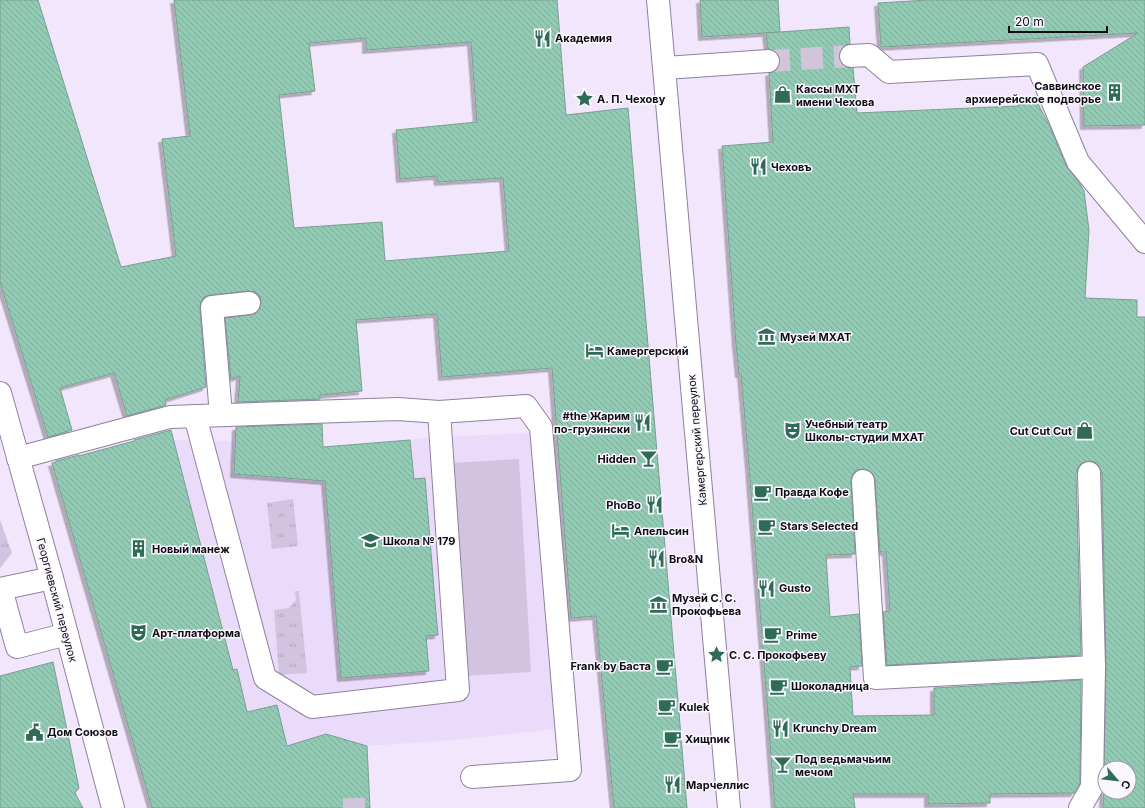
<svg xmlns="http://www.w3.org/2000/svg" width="1145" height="808" font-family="Inter,sans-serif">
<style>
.built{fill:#ebdbfb}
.grass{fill:url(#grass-tufts)}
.pitch{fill:#d2c4e0}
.building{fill:url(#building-back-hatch);stroke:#79a090;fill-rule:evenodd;filter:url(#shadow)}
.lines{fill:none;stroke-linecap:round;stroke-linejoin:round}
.minor-tunnel{stroke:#d0c5d9;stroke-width:22;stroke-dasharray:22 11;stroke-linecap:butt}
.minor-casing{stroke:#90809e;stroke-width:24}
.minor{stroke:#fff;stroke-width:22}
.labels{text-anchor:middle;stroke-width:3;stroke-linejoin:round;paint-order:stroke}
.poi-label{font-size:11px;font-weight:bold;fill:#120c17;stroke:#faf7fe;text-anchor:start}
.street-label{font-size:11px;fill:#120c17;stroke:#faf7fe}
</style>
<defs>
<pattern id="grass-tufts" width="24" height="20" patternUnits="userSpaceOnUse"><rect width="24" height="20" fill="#d2c4e0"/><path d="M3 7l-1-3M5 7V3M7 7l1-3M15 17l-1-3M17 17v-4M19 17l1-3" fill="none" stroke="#b3a7bf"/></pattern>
<pattern id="building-back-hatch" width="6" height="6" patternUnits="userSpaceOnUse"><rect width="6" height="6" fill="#91cbb4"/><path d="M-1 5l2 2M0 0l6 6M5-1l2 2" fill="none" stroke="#7cad9a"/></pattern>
<filter id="shadow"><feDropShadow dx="-3.5" dy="3.5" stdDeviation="0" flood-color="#0004"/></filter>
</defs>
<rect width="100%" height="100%" fill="#f1e6fb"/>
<path class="built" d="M531,433l25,296 -101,11 -88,6 -41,-12 -39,12 -10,-41 -30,7 -10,-43 -10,3 -54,-232 62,1 88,6 118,-10z"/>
<g class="grass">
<path d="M293,499l5,47 -26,3 -5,-46z"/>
<path d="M0,520l12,33 -12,15z"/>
<path d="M295,591h4l8,82 -28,2 -5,-65 15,-2 7,-8z"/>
</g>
<path class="pitch" d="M519,459l12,213 -67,4 -12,-213z"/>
<g class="building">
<path d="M0,0h38l83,267 55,-11 -14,-117 28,-3 -16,-136h383l9,115 62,-7 59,700h-73l-18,-192 -25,2 -19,-250 -110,9 -5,-63 -81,6 6,71 -42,4v4l-82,3 2,-26 -9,3 -6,-61 25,-3 6,-2 4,-5 1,-7 -2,-6 -5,-3 -6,-1 -37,4 -7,2 -3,5 -1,6 6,79 -41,13 1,5 -39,11 -13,-43 -54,15 12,42 -24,7 -48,-155zM366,38v12l105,-8 6,80 -81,8 4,49 37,-3 1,6 65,-4 6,73 -124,10 -3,-39 -88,6 -15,-133 36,-4 -6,-48z"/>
<path d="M700,0h78l2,32 -78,5z"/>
<path d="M928,0h217v125l-61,1 -1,-59 55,-34 -257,14 -3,-44z"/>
<path d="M849,27l1,17 -5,1 -5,5 -1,7 2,6 4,4 8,1 4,45 160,-7 17,-10 15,29 18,42 13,17 4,7 5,39 -4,68 52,2v17h8v491h-42l3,-141 -4,-194 -3,-7 -4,-4 -6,-1 -7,2 -4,4 -2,6 5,182 -194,10 -4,-53 7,-1 -4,-59h-6l-5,-72 -2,-6 -5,-4 -5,-1 -7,1 -4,5 -1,6 4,73 -29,1 4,62 29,-3 3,52 -12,1 3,49 81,-1v-27l147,-8 -1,104 -6,9 -84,1v9l-62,1v-10h-75l2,14h-80l-26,-342 -8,-92h-2l-3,-30 -14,-198 51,-4 -4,-69 6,-2 4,-4 1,-6 -2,-7 -4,-4 -6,-1 -2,-16zM1105,768h24v24h-24z"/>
<path d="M322,424l1,23 87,-7 4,39 11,-1 11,136 2,21 -12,1 3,35 -88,7 -16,-197 -91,-7 2,-47z"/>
<path d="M171,430l62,240 4,-1 10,43 30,-7 10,41 39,-12 41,12 3,62h-218l-100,-345 4,-1v-1l23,-6v1l55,-15v-1z"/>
<path d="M53,662l26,126 -4,5 8,15h-83v-132z"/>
</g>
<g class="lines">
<g class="minor-tunnel">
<path d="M768,61l83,-5"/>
<path d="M354,798v10"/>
</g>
<defs>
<g id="minor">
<path d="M658,0l71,808"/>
<path d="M851,56l18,-1 20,17 148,-8 41,98 67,80"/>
<path d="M665,68l103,-7"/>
<path d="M0,393l52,185 61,230"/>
<path d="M221,415l-9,-108 37,-4"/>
<path d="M195,416l70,262 47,29 146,-17 -19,-278"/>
<path d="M18,458l152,-41 228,-8 41,3 87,-6 15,21 29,343 -98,7"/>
<path d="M863,481l12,197 219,-11"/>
<path d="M0,589l52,-11"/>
<path d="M1,589l16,58 50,-13"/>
<path d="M1080,808l12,-21 2,-120 -5,-194"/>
</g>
</defs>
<use href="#minor" class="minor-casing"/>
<use href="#minor" class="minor"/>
</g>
<defs>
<symbol id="restaurant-bare" viewBox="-9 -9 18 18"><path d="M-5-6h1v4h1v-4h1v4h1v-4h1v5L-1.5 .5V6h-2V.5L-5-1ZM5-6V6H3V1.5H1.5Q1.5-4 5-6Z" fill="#2f6b56" stroke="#faf7fe" stroke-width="2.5" paint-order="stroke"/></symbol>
<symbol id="building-bare" viewBox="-9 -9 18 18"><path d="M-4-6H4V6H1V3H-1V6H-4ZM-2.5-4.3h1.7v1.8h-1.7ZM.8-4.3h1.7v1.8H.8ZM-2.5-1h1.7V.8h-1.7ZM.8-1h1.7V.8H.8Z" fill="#2f6b56" stroke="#faf7fe" stroke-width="2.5" paint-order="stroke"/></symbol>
<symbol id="shop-bare" viewBox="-9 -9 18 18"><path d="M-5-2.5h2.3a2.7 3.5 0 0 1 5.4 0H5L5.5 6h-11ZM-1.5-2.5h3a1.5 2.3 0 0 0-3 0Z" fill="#2f6b56" stroke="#faf7fe" stroke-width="2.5" paint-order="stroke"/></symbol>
<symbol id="sight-bare" viewBox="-9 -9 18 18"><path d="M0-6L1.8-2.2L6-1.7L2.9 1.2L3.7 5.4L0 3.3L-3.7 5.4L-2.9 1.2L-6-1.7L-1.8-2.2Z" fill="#2f6b56" stroke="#faf7fe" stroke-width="2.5" paint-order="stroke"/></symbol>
<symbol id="museum-bare" viewBox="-9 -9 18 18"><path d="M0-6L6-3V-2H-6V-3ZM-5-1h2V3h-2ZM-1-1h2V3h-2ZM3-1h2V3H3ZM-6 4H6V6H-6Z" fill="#2f6b56" stroke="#faf7fe" stroke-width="2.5" paint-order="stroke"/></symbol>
<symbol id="hotel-bare" viewBox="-9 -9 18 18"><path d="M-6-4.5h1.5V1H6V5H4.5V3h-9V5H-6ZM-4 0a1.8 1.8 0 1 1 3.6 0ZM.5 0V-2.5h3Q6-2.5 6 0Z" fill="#2f6b56" stroke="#faf7fe" stroke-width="2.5" paint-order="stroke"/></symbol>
<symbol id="theatre-bare" viewBox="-9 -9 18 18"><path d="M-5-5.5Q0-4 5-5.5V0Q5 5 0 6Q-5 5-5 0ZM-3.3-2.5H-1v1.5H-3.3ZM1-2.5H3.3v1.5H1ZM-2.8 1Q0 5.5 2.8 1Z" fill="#2f6b56" stroke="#faf7fe" stroke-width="2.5" paint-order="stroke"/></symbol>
<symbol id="bar-bare" viewBox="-9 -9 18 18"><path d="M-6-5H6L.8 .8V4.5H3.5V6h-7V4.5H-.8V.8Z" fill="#2f6b56" stroke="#faf7fe" stroke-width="2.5" paint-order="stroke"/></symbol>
<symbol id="cafe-bare" viewBox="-9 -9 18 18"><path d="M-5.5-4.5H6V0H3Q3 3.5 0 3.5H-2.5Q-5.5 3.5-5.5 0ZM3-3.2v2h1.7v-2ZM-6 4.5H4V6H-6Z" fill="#2f6b56" stroke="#faf7fe" stroke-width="2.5" paint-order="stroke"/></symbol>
<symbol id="school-bare" viewBox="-9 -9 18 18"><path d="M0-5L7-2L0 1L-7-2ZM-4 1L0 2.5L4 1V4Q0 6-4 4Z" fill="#2f6b56" stroke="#faf7fe" stroke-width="2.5" paint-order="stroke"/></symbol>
<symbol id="civic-bare" viewBox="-9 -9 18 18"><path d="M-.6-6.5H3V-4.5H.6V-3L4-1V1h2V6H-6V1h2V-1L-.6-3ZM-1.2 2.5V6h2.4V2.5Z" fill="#2f6b56" stroke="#faf7fe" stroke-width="2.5" paint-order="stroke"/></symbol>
</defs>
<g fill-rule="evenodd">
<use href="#restaurant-bare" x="530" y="26" width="25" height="25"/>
<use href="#building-bare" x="1102" y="80" width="25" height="25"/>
<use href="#shop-bare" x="770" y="82" width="25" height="25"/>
<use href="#sight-bare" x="572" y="86" width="25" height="25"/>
<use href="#restaurant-bare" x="746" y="154" width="25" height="25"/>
<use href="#museum-bare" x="754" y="324" width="25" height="25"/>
<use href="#hotel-bare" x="582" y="338" width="25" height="25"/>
<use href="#restaurant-bare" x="630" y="410" width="25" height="25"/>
<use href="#theatre-bare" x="780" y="418" width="25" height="25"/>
<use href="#shop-bare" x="1072" y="418" width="25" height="25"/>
<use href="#bar-bare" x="636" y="446" width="25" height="25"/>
<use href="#cafe-bare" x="750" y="480" width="25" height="25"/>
<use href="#restaurant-bare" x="642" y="492" width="25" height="25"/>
<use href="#cafe-bare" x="754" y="514" width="25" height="25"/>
<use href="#hotel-bare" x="608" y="518" width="25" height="25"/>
<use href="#school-bare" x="358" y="528" width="25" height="25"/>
<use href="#building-bare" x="126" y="536" width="25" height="25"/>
<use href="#restaurant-bare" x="644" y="546" width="25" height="25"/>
<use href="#restaurant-bare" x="754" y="576" width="25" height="25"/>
<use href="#museum-bare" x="646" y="592" width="25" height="25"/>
<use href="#theatre-bare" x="126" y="620" width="25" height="25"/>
<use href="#cafe-bare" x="760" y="622" width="25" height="25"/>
<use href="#sight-bare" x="704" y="642" width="25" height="25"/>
<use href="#cafe-bare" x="652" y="654" width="25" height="25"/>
<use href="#cafe-bare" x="766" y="674" width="25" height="25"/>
<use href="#cafe-bare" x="654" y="694" width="25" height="25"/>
<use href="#restaurant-bare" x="768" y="716" width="25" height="25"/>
<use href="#civic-bare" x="22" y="720" width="25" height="25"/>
<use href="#cafe-bare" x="660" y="726" width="25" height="25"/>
<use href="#bar-bare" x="770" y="752" width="25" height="25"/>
<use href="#restaurant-bare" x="660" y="772" width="25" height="25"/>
</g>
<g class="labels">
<g class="poi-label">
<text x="555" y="42">Академия</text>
<text x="1101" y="90" text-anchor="end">Саввинское<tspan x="1101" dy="13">архиерейское подворье</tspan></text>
<text x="796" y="93">Кассы МХТ<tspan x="796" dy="13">имени Чехова</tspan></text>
<text x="597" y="103">А. П. Чехову</text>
<text x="771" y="171">Чеховъ</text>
<text x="780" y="341">Музей МХАТ</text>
<text x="607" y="355">Камергерский</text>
<text x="630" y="420" text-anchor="end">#the Жарим<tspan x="630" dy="13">по-грузински</tspan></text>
<text x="805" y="428">Учебный театр<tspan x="805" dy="13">Школы-студии МХАТ</tspan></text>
<text x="1072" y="435" text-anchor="end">Cut Cut Cut</text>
<text x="636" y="463" text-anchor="end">Hidden</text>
<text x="775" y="496">Правда Кофе</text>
<text x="641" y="509" text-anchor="end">PhoBo</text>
<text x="780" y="530">Stars Selected</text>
<text x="634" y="535">Апельсин</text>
<text x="383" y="545">Школа № 179</text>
<text x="152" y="553">Новый манеж</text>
<text x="669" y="563">Bro&amp;N</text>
<text x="779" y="592">Gusto</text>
<text x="672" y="602">Музей С. С.<tspan x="672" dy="13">Прокофьева</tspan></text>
<text x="152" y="637">Арт-платформа</text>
<text x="786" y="639">Prime</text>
<text x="729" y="659">С. С. Прокофьеву</text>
<text x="651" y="670" text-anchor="end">Frank by Баста</text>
<text x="791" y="690">Шоколадница</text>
<text x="679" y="711">Kulek</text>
<text x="793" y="732">Krunchy Dream</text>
<text x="47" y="736">Дом Союзов</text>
<text x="685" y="743">Хищnик</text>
<text x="795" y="763">Под ведьмачьим<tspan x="795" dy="13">мечом</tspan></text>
<text x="686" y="789">Марчеллис</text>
</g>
<g class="street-label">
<text transform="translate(697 440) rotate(-95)" y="4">Камергерский переулок</text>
<text transform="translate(57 600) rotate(75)" y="4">Георгиевский переулок</text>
</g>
</g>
<g transform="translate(1117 780) rotate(118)"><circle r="19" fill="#faf7fe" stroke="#9d99a2"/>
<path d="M0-3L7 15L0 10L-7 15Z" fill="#2f6b56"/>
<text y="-6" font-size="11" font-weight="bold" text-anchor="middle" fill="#120c17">С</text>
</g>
<path d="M1009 26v6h98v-6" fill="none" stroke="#120c17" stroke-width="2"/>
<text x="1015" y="26" font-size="12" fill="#120c17" stroke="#faf7fe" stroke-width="3" paint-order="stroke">20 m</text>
</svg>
